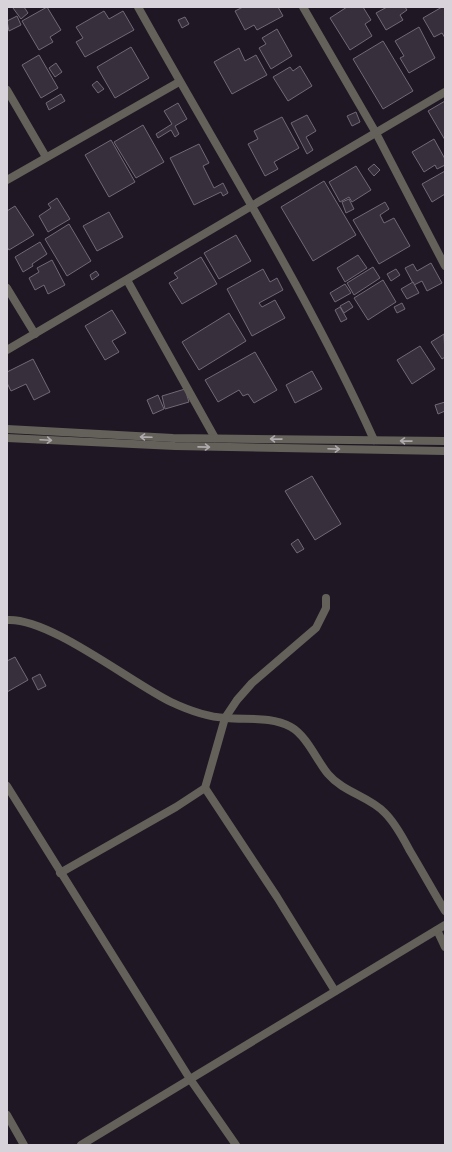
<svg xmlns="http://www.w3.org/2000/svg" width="452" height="1152" font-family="'Source Sans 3',sans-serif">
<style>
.building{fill:#382f3c;stroke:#726877}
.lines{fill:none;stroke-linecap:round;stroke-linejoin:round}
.minor{stroke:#63615a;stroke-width:8}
.tertiary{stroke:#63615a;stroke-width:8}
.oneway{stroke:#afaaae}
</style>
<rect width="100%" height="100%" fill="#1f1723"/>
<g class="building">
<path d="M14,7h10l4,6 -7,6 -8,-11z"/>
<path d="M47,7l14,23 -11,7 3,5 -14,8 -17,-29z"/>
<path d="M243,7h35l5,9 -26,14 -3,-5 -9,5 -10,-19z"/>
<path d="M347,7h16l8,13 -6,4 7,12 -22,14 -20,-32z"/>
<path d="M387,7h18l2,3 -7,5 3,5 -17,10 -10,-17z"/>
<path d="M442,7h3v31l-3,-5 -8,4 -11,-19z"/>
<path d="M104,11l5,8 14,-8 11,19 -49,27 -9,-15 7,-4 -7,-11z"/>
<path d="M17,16l4,9 -12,6 -2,-10z"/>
<path d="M185,17l4,7 -7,4 -4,-8z"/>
<path d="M419,27l16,31 -26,15 -9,-15 4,-2 -9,-15z"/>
<path d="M277,29l15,27 -21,13 -12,-21 7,-4 -4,-6z"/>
<path d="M383,41l30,50 -30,18 -30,-50z"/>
<path d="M131,47l18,31 -34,20 -18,-31z"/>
<path d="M239,48l6,13 11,-6 11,20 -35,19 -18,-32z"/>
<path d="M39,55l19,33 -17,10 -19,-33z"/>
<path d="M56,63l6,9 -7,5 -6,-9z"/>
<path d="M300,66l12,20 -24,15 -15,-24 17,-10 3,4z"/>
<path d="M97,81l7,8 -6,4 -6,-8z"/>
<path d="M61,94l4,7 -16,9 -3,-7z"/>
<path d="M445,101v39l-17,-29z"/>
<path d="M178,103l9,16 -12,7 4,8 -4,3 -4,-7 -13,8 -2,-4 16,-10 -8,-13z"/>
<path d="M356,112l4,10 -8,4 -5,-10z"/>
<path d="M307,115l9,16 -10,6 7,13 -6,4 -16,-31z"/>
<path d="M282,117l17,31 -25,14 4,7 -13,7 -17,-32 10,-5 -4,-8z"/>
<path d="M143,125l21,37 -28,16 -22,-36z"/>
<path d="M434,139l11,20v6l-8,4 -2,-4 -11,7 -12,-20z"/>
<path d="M111,140l24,42 -26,15 -24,-42z"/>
<path d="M199,144l10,19 -6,3 11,22 9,-5 5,10 -5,3 -2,-4 -27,13 -24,-47z"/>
<path d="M374,164l6,6 -6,6 -6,-7z"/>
<path d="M356,166l15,24 -19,12 -3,-5 -9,5 -11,-20z"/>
<path d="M445,171v23l-13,8 -10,-18z"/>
<path d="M324,181l32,54 -43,26 -32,-54z"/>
<path d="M57,198l13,21 -22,13 -9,-16 12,-8 -3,-4z"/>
<path d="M349,199l5,10 -8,4 -4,-11z"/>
<path d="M385,202l4,7 -9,6 4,8 10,-5 16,28 -31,18 -26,-44z"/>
<path d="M15,206l19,29 -25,15 -2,-3v-36z"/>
<path d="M109,212l14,25 -26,14 -14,-25z"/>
<path d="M69,224l22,37 -24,15 -22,-37z"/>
<path d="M236,235l15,26 -32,18 -15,-26z"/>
<path d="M40,242l7,12 -15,10 1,2 -10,6 -8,-15z"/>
<path d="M358,255l9,13 -22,14 -8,-14z"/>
<path d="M201,257l16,27 -35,20 -13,-21 9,-5 -4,-5z"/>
<path d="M52,260l13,25 -17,9 -4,-9 -9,5 -6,-12 10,-6 -2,-4z"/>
<path d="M431,263l11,20 -15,8 -5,-10 -8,4 -9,-17 8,-4 4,7z"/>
<path d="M373,267l7,11 -26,17 -7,-12z"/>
<path d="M263,269l7,13 7,-4 6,12 -24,13 3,4 13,-7 10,18 -33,18 -25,-47z"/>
<path d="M396,269l4,6 -9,6 -4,-7z"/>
<path d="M96,271l3,4 -7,5 -2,-5z"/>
<path d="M383,280l13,22 -28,18 -14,-22z"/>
<path d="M413,282l6,11 -12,6 -6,-10z"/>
<path d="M345,284l6,9 -16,9 -5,-9z"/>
<path d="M349,301l4,6 -9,6 -4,-7z"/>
<path d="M402,303l3,6 -8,4 -3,-6z"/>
<path d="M340,307l7,12 -6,3 -6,-12z"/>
<path d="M112,310l14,23 -14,8 7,11 -14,8 -20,-34z"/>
<path d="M229,313l17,28 -47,29 -17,-28z"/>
<path d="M444,334l1,23 -3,2 -11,-17z"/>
<path d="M420,346l15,23 -23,15 -15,-24z"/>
<path d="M255,352l22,38 -23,13 -6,-9 -5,2 -4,-6 -21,12 -13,-22z"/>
<path d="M33,359l17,33 -16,8 -8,-16 -15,7 -4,-8v-11z"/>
<path d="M312,371l10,18 -27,14 -9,-18z"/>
<path d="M185,389l4,13 -24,7 -3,-13z"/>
<path d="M158,395l6,14 -11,5 -6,-14z"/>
<path d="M445,402v9l-7,3 -3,-9z"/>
<path d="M312,476l29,48 -26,16 -30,-49z"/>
<path d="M298,539l6,10 -7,4 -6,-9z"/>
<path d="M15,657l13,23 -21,12v-31z"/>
<path d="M40,674l6,12 -8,4 -6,-12z"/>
</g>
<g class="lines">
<g class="minor">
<path d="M138,7c80,144 168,283 236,433"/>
<path d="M303,7l73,126 69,133"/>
<path d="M7,90l39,67"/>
<path d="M7,180l172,-98"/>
<path d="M127,280l88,158"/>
<path d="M7,288l28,46"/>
<path d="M7,350l438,-258"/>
<path d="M7,620c42,-3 123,62 164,82 17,8 36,15 55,16 21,2 45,-2 65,9 16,9 26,34 37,47 16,19 41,22 57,39 11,11 18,25 25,38 12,20 23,40 35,60"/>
<path d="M7,786l183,293 46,66"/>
<path d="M205,788l72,109 58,94"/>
<path d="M60,873l116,-66 29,-19 20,-70 12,-18 15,-17 64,-55 10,-20v-10"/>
<path d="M437,930l8,17"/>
<path d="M7,1115l17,30"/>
<path d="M81,1145l364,-220"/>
</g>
<g class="tertiary">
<path d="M7,429l166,9 272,3"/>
<path d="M7,438l168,8 270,5"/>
</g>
</g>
<defs><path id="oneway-shaft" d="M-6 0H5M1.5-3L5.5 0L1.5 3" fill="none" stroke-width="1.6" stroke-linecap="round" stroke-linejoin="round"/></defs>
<g class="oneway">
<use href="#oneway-shaft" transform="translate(146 437) rotate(-178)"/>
<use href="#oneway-shaft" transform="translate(276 439) rotate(-179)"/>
<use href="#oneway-shaft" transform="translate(46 440) rotate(3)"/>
<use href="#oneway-shaft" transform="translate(406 441) rotate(-179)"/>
<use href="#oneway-shaft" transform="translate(204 447) rotate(1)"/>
<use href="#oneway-shaft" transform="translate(334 449) rotate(2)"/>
</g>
<rect width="452" height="1152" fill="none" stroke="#d8d2db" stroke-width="16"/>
</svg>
